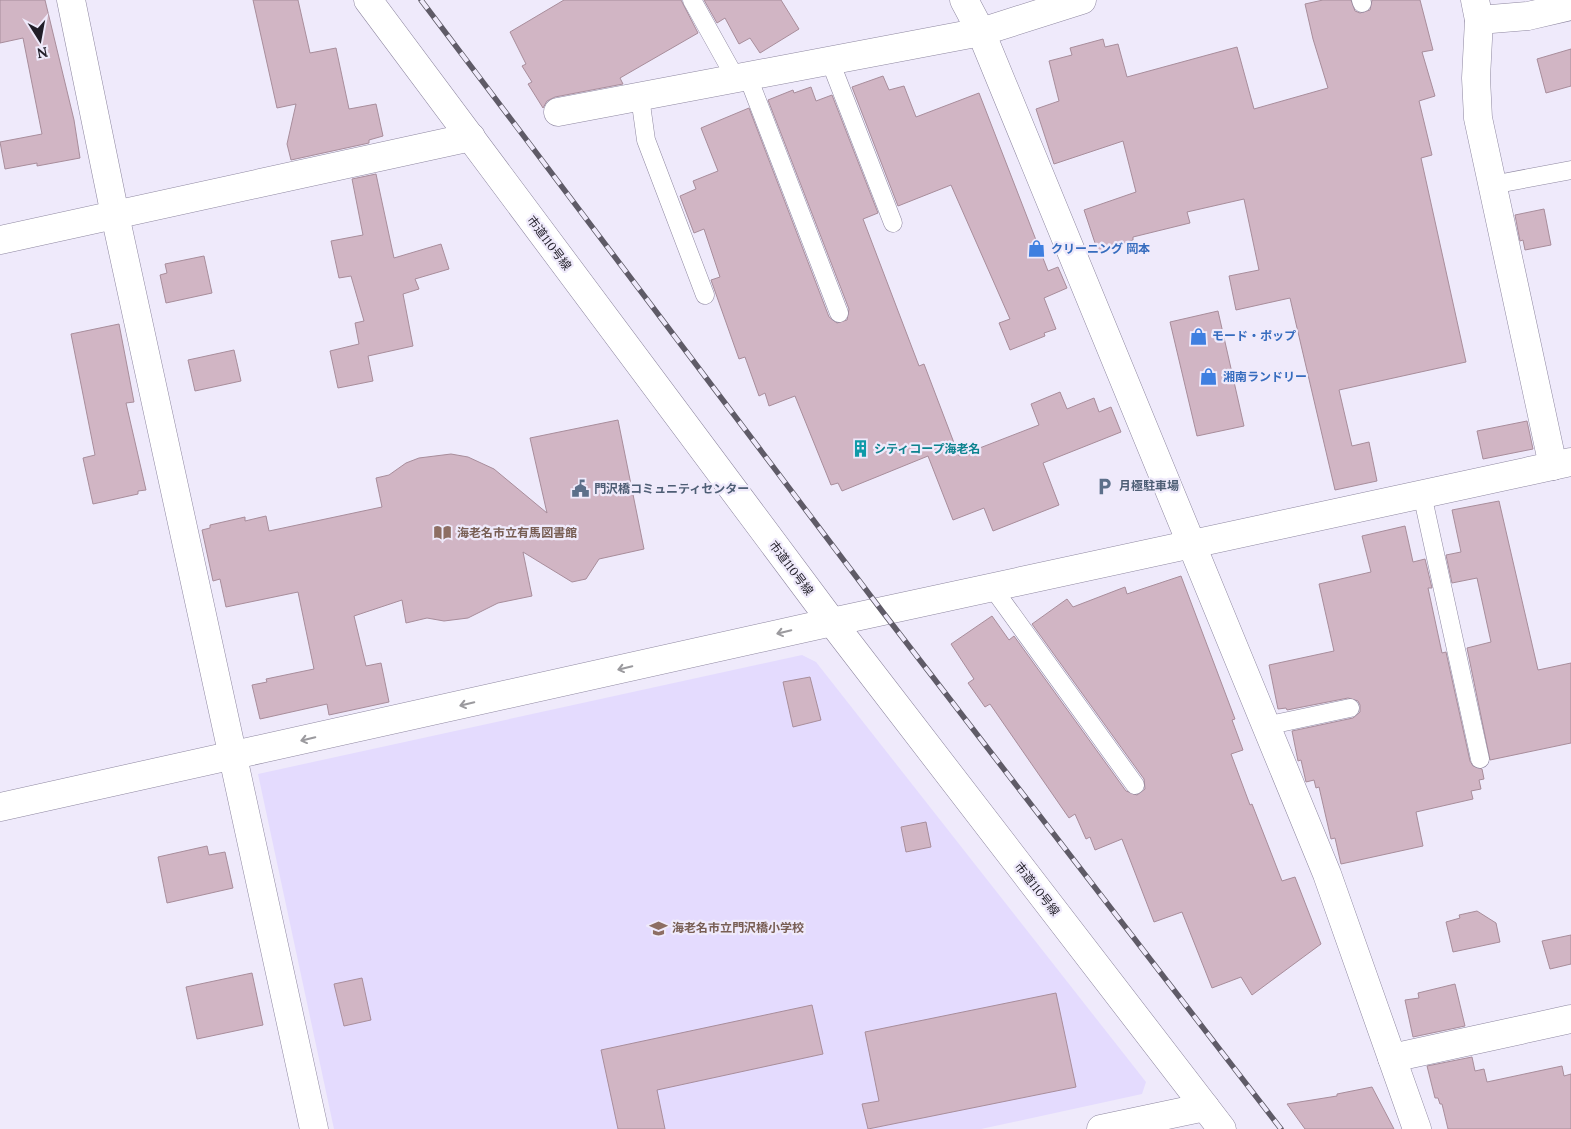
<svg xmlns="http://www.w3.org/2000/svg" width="1571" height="1129" font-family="Lora,'Noto Sans JP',serif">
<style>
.built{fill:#e4dbfe}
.building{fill:#d1b5c4;stroke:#a88d9b}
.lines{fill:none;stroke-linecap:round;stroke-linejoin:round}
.service-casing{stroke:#8e87a0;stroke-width:19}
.minor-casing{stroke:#8e87a0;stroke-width:29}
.tertiary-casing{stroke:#8e87a0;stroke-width:29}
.service{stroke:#fff;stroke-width:18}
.minor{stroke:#fff;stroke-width:28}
.tertiary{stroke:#fff;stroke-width:28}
.rail-casing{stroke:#5f5b67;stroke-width:5.5}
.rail{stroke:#efeafb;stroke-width:4;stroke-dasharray:11;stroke-linecap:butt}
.oneway{stroke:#9b9a9e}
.labels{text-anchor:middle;stroke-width:4.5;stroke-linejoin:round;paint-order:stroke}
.street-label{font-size:12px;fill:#211e28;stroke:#efeafb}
.shop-label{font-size:12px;font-weight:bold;fill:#366cbe;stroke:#efeafb;text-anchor:start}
.culture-label{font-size:12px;font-weight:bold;fill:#0d838f;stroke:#efeafb;text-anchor:start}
.service-label{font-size:12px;font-weight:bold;fill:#4e5e75;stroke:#efeafb;text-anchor:start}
.education-label{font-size:12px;font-weight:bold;fill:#785e54;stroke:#efeafb;text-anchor:start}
</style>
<rect width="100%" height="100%" fill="#efeafb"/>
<path class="built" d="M802,655l14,7 330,420 -4,12 -161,35h-647l-76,-355z"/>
<g class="building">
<path d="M0,0h45l29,120 6,38 -43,8v-3l-32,6 -5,-27 42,-8 -19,-96 -23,5z"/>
<path d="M253,0h45l12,53 26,-5 13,61 27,-5 7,32 -14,4v3l-78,17 -4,-16 9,-40 -19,4z"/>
<path d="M564,0h117l17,33 -78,45 3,6 -68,13 -8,4 -4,7 -15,-24 4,-2 -10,-16 4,-2 -16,-32z"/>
<path d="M704,0h77l18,29 -39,24 -10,-15 -11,6 -14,-26 -8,5z"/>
<path d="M1323,0h28l4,11 5,2 10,-3 2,-10h48l13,50 -11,2 13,44 -16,5 13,54 -11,3 45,204 -127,28 13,56 17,-4 8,39 -42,9 -45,-192 -54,12 -7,-34 30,-6 -15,-71 -57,13 3,11 -57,14v3l-35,12 -14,-42 52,-18 -13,-51 -69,23 -18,-55 23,-8 -10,-40 23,-6 -2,-7 33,-9 2,8 13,-3 9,33 110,-30 17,62 74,-21 -15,-49 -8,-35z"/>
<path d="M1571,49v37l-25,7 -9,-34z"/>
<path d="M883,76l6,14 15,-4 12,31 63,-24 69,178 10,-4 9,21 -23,10 12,31 -12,4 1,3 -35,14 -11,-27 11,-4 -59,-134 -53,21 -46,-119z"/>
<path d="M811,87l5,14 16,-6 46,118 -15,6 56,147 5,-2 35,92 80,-31 -8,-21 29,-12 7,17 27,-11 5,14 12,-5 10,25 -78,31 16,42 -66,26 -9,-23 -31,12 -25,-64 -86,35 -4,-8 -7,2 -36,-89 -26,10 -4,-13 -6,3 -14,-39 -6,2 -28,-79 9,-3 -16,-48 -10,4 -14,-37 16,-7 -3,-8 25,-10 -17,-43 48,-20 80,209 8,6 10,-3 2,-11 -81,-209 25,-10 1,3z"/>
<path d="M376,174l18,84 47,-14 8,25 -34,10 4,10 -16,5 10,52 -45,10 5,25 -35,7 -8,-37 29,-7 -4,-21 9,-2 -13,-45 -12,2 -8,-37 32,-6 -11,-56z"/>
<path d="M1544,209l7,36 -26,5 -2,-10 -3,1 -5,-26z"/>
<path d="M204,256l8,37 -46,10 -6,-28 7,-2 -2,-9z"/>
<path d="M1218,311l26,115 -47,10 -27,-114z"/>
<path d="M119,324l15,78 -8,1 20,87 -8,1v3l-45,10 -10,-46 12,-3 -24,-121z"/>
<path d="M234,350l7,31 -46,10 -7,-31z"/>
<path d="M618,420l26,129 -45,10 -13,20 -14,3 -49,-30 9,44 -34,7 -30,15 -24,3 -17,-3 -21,5 -4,-23 -48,16 12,50 15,-3 8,39 -60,13 -2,-11 -67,15 -8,-34 15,-3 -1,-3 48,-10 -16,-77 -72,15 -6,-28 -7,2 -11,-51 8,-2v-3l35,-8v4l21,-5 3,15 113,-24 -6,-29 13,-3 17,-12 13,-5 32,-4 17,3 26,12 53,44 -17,-75z"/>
<path d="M1527,421l6,28 -50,10 -6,-28z"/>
<path d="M1499,501l39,169 33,-7v80l-81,17 -23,-112 24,-6 -14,-64 -25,5 -6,-28 15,-3 -9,-42z"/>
<path d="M1405,526l8,36 12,-3 7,29h-4l14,65 4,-1 24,109 3,5 9,3 2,10 -5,1 2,9 -10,2 2,8 -57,13 7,34 -82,18 -6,-26 -4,1 -12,-52 -3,1 -2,-8 -8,2 -5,-22 -3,1 -6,-30 61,-13 7,-6v-7l-2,-4 -10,-3 -61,12 -1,-2 -8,1 -9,-44 65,-14 -15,-67 52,-12 -9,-36z"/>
<path d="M1181,576l54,143 -3,1 11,30 -12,4 19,51 2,-1 30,77 13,-4 26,67 -69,51 -11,-18 -29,11 -30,-76 -28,10 -32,-83 -27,11 -5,-13 -4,2 -11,-25 -6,4 -79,-114 -5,3 -17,-24 6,-4 -23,-35 41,-28 17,24 5,-4 112,155 11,4 8,-6 -1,-10 -112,-155 35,-25 6,8 52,-20 2,7z"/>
<path d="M810,677l11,43 -28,7 -10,-45z"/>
<path d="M926,822l5,25 -25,5 -5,-25z"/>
<path d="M207,846l2,9 16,-3 8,36 -66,15 -9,-46z"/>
<path d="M1477,911l19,12 4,19 -47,10 -7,-30 14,-4 -1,-3z"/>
<path d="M1571,935v29l-21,5 -8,-28z"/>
<path d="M252,973l11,52 -66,14 -11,-52z"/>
<path d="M362,978l9,42 -27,6 -10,-42z"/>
<path d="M1455,984l10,42 -52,11 -8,-37 14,-2 -1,-5z"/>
<path d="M1056,993l20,94 -208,42 -6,-25 17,-3 -14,-69z"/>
<path d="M812,1005l11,49 -166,36 8,39h-47l-17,-79z"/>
<path d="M1472,1057l3,14 9,-2 3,13 75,-16 2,10 7,-2v55h-123l-6,-25h-2l-2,-6h-3l-8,-32z"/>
<path d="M1372,1087l22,42h-89l-18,-25 50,-8v-2z"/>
</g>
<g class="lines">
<defs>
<g id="service">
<path d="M692,0l44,79"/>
<path d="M1361,0l1,3"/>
<path d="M830,61l63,162"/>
<path d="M748,77l91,236"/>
<path d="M640,97l6,43 59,155"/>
<path d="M1492,185l79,-15"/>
<path d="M1422,494l58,265"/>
<path d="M992,587l143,198"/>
<path d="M1265,726l85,-18"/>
</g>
<g id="minor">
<path d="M71,0l44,215 199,914"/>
<path d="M964,0l17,32 346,842 90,255"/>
<path d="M1475,0l4,20 -3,58 2,40 75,348"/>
<path d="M1479,20l49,-4 43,-10"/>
<path d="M558,112l423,-80 101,-32"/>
<path d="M0,240l471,-103"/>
<path d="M0,807l832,-185 739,-160"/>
<path d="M1392,1058l179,-39"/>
<path d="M1101,1129l104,-22"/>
</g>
<path id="tertiary" d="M368,0l464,622 390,507"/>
</defs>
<use href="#service" class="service-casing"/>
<use href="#minor" class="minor-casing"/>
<use href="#tertiary" class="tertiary-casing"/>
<use href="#service" class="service"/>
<use href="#minor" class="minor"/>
<use href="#tertiary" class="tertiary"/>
<defs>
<path id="rail" d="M421,0l461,611 399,518"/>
</defs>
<use href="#rail" class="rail-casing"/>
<use href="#rail" class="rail"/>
</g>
<defs><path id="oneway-shaft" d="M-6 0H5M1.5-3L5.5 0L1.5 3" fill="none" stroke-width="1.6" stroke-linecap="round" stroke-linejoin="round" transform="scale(1.25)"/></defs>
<g class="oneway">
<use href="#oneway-shaft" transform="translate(784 632) rotate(167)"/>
<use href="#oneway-shaft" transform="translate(625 668) rotate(167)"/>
<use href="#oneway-shaft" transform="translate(467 704) rotate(167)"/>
<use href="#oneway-shaft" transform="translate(308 739) rotate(167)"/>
</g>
<defs>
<symbol id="shop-bare" viewBox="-9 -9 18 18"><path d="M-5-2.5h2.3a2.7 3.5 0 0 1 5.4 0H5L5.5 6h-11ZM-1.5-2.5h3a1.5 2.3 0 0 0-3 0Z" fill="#3f7fe0" stroke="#efeafb" stroke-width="2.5" paint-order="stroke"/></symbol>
<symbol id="building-bare" viewBox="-9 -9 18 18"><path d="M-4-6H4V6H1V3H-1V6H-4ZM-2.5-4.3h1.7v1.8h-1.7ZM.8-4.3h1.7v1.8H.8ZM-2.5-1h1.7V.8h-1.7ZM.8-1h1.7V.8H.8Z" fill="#0f9aa8" stroke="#efeafb" stroke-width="2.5" paint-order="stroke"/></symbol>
<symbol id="parking-bare" viewBox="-9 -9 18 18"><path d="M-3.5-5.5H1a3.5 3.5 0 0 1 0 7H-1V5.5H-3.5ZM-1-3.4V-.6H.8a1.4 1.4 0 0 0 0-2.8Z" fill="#5c6f8a" stroke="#efeafb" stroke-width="2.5" paint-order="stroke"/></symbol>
<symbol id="civic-bare" viewBox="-9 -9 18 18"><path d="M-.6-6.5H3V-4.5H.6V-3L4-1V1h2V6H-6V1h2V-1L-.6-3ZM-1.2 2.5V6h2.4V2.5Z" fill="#5c6f8a" stroke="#efeafb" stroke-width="2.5" paint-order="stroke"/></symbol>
<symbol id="library-bare" viewBox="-9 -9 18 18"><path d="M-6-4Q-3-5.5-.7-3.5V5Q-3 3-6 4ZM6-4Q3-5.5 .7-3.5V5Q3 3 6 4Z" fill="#8d6e63" stroke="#efeafb" stroke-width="2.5" paint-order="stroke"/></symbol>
<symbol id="school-bare" viewBox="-9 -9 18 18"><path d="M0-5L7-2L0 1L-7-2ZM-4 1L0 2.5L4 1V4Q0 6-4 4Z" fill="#8d6e63" stroke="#efeafb" stroke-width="2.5" paint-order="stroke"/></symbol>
</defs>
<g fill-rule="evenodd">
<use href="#shop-bare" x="1024" y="236" width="25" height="25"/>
<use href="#shop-bare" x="1186" y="324" width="25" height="25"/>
<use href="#shop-bare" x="1196" y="364" width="25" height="25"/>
<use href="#building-bare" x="848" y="436" width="25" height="25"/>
<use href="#parking-bare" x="1092" y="474" width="25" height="25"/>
<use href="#civic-bare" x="568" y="476" width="25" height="25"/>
<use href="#library-bare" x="430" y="520" width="25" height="25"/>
<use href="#school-bare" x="646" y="916" width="25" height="25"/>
</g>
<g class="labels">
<g class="street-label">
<text transform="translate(549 243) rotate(53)" y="4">市道110号線</text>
<text transform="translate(791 568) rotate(53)" y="4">市道110号線</text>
<text transform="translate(1037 889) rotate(52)" y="4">市道110号線</text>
</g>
<g class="shop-label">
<text x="1051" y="253">クリーニング 岡本</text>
<text x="1212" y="340">モード・ポップ</text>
<text x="1223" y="381">湘南ランドリー</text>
</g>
<g class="culture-label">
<text x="874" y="453">シティコープ海老名</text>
</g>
<g class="service-label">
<text x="1119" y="490">月極駐車場</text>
<text x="594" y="493">門沢橋コミュニティセンター</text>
</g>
<g class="education-label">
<text x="457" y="537">海老名市立有馬図書館</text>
<text x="672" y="932">海老名市立門沢橋小学校</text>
</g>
</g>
<g transform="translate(40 40) rotate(169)" stroke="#efeafb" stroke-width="4" paint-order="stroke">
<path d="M0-4L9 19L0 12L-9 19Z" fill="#211e28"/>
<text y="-8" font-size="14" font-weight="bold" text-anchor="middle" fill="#211e28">N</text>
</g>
</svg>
